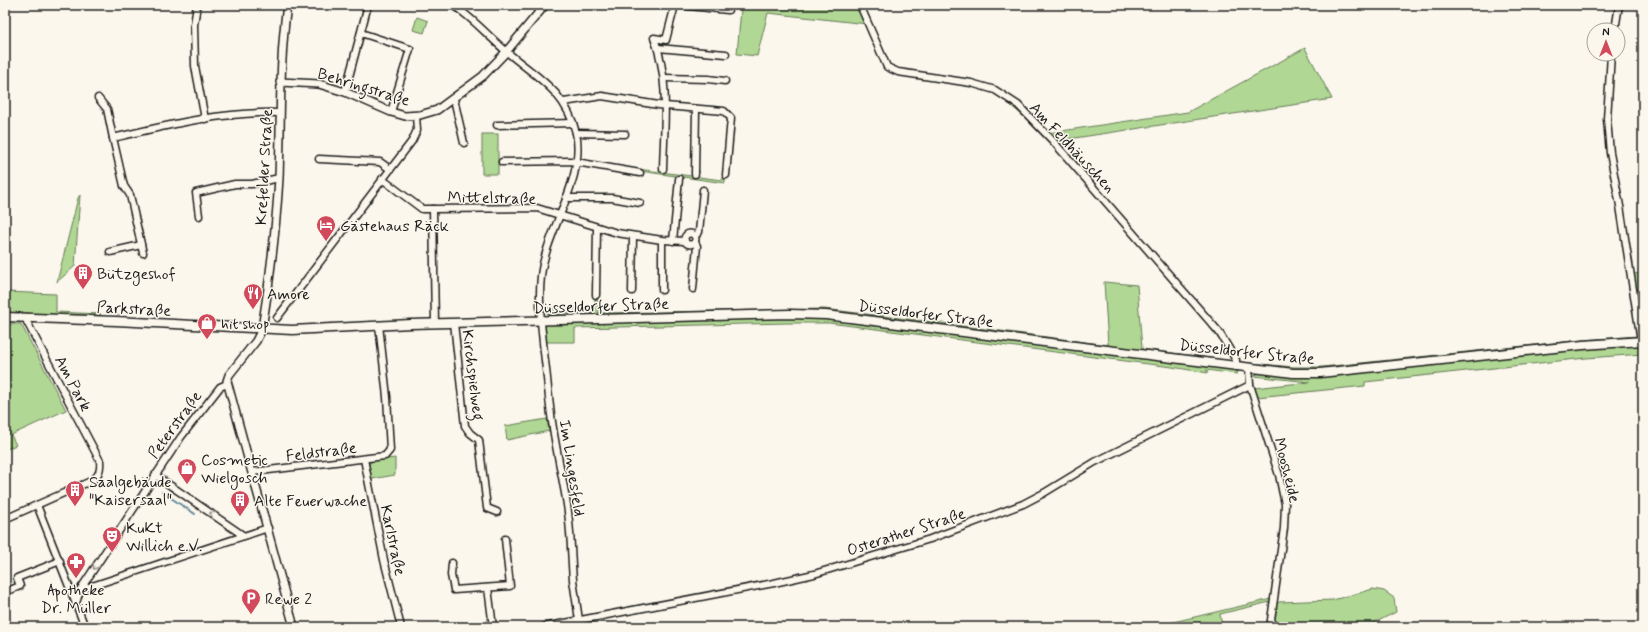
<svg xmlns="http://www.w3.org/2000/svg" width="1648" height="632" font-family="Mynerve,sans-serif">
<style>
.green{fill:#b0d793;stroke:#667a58}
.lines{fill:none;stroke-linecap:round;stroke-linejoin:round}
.stream{stroke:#61869b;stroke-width:2}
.minor-casing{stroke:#1c1c1c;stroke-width:9}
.tertiary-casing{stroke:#1c1c1c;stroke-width:10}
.secondary-casing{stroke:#1c1c1c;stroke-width:11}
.minor{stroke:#fbf7ec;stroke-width:6}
.tertiary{stroke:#fbf7ec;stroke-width:7}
.secondary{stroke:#fbf7ec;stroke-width:8}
.oneway{stroke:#97948e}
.labels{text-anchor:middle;stroke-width:3;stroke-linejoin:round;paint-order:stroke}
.street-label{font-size:16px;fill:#1c1c1c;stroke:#fbf7ec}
.poi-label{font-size:16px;fill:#1c1c1c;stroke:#fbf7ec;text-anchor:start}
</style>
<rect width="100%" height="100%" fill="#fbf7ec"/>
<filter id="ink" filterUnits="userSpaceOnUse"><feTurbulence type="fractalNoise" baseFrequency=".025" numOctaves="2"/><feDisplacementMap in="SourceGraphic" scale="8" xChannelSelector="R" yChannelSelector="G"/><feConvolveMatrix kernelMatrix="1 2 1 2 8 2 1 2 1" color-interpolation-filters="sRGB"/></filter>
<g filter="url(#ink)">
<g class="green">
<path d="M701,5h157l9,19 -99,-11 -11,43 -20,-2 4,-45z"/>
<path d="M417,17l11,4 -4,12 -11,-3z"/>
<path d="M1305,48l27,51 -277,42 -7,-8 140,-21z"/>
<path d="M994,93l23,14 34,34 166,192 15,22 2,7 -2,1 -275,-36 -2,-2 153,20 -4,-63 33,3 5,64 91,12c-30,-49 -70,-91 -108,-134 -39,-46 -81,-99 -131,-134z"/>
<rect x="482" y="134" width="16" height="40"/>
<path d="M584,162l138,18 3,-2v5l-142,-20z"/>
<path d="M80,195l-5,71 -18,16 21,-84z"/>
<path d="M1643,273v37l-4,1 -6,-37z"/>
<path d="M5,292l51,2v18l45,2 -7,3 -89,-3z"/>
<path d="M598,294v18l5,1 221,-4 126,15 -2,2 -124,-15 -213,5 -22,-3 -1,-2 -38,4 -3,-2 -2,-5 48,-1 2,-2v-10z"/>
<path d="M792,317l27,1 420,52 -2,4 -31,-4 2,3 -36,-6 -343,-44h-41l-213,5v14h-29l-1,-14 1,-3 6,-1z"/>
<path d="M5,324h16l45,86 -55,25 5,10 -11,5z"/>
<path d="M1638,336l-2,2 -38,2 -258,28 -47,1 -51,-5 -3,-2 55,5h28l260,-27z"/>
<path d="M1643,344v10l-57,4 -221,24v4l-108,11 -3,-9 56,-6 -57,-6 7,-3 72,3 252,-28z"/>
<path d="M547,419l2,12 -42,9 -2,-14z"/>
<path d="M395,458v17l-23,4 -3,-15 3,-3z"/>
<path d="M1373,589l11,2 10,7 2,14 -20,10 -14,5 -24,-3 -66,3 4,-23 3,-2 54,-2z"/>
<path d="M1271,599l-1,3 -50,12 2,13h-70z"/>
</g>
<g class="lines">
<path class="stream" d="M162,492l33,22"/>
<defs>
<g id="minor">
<path d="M197,5l-3,20 1,41 10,53"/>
<path d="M453,5c20,13 36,32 54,47 29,25 59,39 69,81 10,46 -30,97 -35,143 -3,28 1,57 4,85 3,22 4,45 8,67 4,26 10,52 14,77 4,25 4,50 6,75 2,13 4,27 6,40"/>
<path d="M679,5l49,5"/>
<path d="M860,5l27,62 11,5 73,11 24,7 23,15 34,35 167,192 17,28v7"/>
<path d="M1615,30l4,-25"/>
<path d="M361,33l49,16 -19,63"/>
<path d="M658,48l68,6"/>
<path d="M1611,54l-4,65 3,34 10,53 21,135"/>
<path d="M664,78l44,1 17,2"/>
<path d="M345,92l23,-87"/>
<path d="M98,98l9,11 6,29"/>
<path d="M454,99l10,44"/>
<path d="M564,102l38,-6 63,10 59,5 7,7 -5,57"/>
<path d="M497,125l76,-2"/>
<path d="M576,133l49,1"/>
<path d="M319,159l61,3 10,7"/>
<path d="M502,162l68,-1 70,12"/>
<path d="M663,169c1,-43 7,-90 -9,-131l12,2 9,-35"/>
<path d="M695,174l1,-65"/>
<path d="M382,179l40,30h11"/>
<path d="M566,198h46l28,5"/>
<path d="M199,216l-3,-23 39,-9h17l27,-6"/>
<circle cx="690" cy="239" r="5.5"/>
<path d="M695,236l4,-4 4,-42"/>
<path d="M662,240v50"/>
<path d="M673,241l6,-62"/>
<path d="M110,252l31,-7"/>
<path d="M143,253l-13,-58 -6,-9 -11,-48c55,-13 111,-27 167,-25"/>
<path d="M693,289l4,-43 -2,-4"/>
<path d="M632,291l1,-55"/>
<path d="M596,295l1,-68"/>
<path d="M277,318l135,-177 5,-11 -1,-14"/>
<path d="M435,323l-2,-114 104,-1 80,25 45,7 23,1"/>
<path d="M454,323l11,103 5,7 9,7 8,68 10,4"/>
<path d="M1249,368l1,17 29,90 6,29 -1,24 -14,99"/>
<path d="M364,459l20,101 17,67"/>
<path d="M252,472l133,-16 5,-6 -3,-53 -8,-72"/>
<path d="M155,475l89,61"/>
<path d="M37,505l48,122"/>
<path d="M5,519l88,-39c6,-5 8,-10 7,-19l-73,-139v-5"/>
<path d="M452,563l-1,12 3,15 56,-4 -5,-47"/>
<path d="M488,588l5,39"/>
<path d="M80,590l188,-62"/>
<path d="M5,592l15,-6 -3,-8 43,-17"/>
<path d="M76,603l4,-13 101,-153 39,-50 7,-3"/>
<path d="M544,627l230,-44 40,-9 116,-35 93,-35 21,-11 51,-31 155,-77"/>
</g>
<g id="tertiary">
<path d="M287,5c-8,57 -6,115 -8,173 -3,51 -9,101 -17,151l-6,12 -27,34 -2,6 67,246"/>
<path d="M280,82l39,2 26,8 46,20 14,4 15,-1 17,-5 46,-34 23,-24 39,-47"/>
</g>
<path id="secondary" d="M5,317l111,4 176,9 119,-6 379,-10 36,1 467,58h27l263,-28 60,-4"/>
</defs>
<use href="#minor" class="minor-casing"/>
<use href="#tertiary" class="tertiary-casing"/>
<use href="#secondary" class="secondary-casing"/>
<use href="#minor" class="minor"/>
<use href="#tertiary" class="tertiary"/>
<use href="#secondary" class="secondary"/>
</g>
<defs><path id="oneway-chevron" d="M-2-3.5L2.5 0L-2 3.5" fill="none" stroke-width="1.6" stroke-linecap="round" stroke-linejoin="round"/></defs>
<g class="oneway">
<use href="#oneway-chevron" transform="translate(212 514) rotate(-146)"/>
<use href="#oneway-chevron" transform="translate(95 567) rotate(123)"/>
</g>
</g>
<defs>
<symbol id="hotel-pin" viewBox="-11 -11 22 30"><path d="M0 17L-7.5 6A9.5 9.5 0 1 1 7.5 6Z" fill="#d1495b" stroke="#fbf7ec"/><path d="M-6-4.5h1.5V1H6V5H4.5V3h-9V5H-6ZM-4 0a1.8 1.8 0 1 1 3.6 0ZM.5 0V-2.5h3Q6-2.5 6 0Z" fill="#fff"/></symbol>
<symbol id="building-pin" viewBox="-11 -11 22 30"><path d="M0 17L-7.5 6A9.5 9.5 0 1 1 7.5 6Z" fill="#d1495b" stroke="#fbf7ec"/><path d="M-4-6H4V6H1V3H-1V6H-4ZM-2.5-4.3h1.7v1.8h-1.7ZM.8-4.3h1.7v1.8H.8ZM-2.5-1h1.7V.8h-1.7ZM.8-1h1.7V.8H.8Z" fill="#fff"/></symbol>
<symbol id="restaurant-pin" viewBox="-11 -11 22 30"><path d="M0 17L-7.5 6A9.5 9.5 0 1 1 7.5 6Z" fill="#d1495b" stroke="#fbf7ec"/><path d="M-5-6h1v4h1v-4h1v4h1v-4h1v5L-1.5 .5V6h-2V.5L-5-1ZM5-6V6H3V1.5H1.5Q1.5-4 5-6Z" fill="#fff"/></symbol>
<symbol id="shop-pin" viewBox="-11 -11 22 30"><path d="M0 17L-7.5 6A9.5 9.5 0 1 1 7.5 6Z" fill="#d1495b" stroke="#fbf7ec"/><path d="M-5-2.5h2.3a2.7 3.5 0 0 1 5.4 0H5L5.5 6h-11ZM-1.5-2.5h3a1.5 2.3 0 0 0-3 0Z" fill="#fff"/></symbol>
<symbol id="theatre-pin" viewBox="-11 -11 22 30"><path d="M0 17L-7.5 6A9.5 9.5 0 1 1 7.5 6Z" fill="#d1495b" stroke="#fbf7ec"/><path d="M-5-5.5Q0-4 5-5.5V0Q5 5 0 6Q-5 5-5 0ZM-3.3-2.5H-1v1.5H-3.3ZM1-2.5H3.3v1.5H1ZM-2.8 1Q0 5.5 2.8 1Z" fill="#fff"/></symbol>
<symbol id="pharmacy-pin" viewBox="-11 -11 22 30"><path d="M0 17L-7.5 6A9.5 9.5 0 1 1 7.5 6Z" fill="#d1495b" stroke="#fbf7ec"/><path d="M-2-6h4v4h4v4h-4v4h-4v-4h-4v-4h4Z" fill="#fff"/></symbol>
<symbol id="parking-pin" viewBox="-11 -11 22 30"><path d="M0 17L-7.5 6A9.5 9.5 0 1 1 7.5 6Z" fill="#d1495b" stroke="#fbf7ec"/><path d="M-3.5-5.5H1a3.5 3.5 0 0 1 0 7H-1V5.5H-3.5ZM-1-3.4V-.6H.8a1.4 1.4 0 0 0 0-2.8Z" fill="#fff"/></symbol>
</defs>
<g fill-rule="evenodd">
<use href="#hotel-pin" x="315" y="214" width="22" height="30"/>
<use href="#building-pin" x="72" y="262" width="22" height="30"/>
<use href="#restaurant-pin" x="242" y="282" width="22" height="30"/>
<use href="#shop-pin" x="196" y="312" width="22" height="30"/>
<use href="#shop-pin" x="176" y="457" width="22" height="30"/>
<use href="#building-pin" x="64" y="479" width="22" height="30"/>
<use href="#building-pin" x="229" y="489" width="22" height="30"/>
<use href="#theatre-pin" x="101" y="525" width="22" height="30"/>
<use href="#pharmacy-pin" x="65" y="551" width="22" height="30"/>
<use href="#parking-pin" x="240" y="587" width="22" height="30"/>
</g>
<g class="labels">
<g class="street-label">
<text transform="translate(364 86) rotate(17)" y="6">Behringstraße</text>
<text transform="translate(1073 147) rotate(47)" y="6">Am Feldhäuschen</text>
<text transform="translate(263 167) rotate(-87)" y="6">Krefelder Straße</text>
<text transform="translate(492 197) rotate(1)" y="6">Mittelstraße</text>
<text transform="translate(601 305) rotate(-2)" y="6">Düsseldorfer Straße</text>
<text transform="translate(134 308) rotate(3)" y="6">Parkstraße</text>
<text transform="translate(926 313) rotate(7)" y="6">Düsseldorfer Straße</text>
<text transform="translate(1247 351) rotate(6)" y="6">Düsseldorfer Straße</text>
<text transform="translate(474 375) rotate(83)" y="6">Kirchspielweg</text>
<text transform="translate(74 383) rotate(62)" y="6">Am Park</text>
<text transform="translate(174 424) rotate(-54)" y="6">Peterstraße</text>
<text transform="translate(321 451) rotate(-7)" y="6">Feldstraße</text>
<text transform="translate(573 468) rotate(81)" y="6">Im Lingesfeld</text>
<text transform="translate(1288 470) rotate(76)" y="6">Moosheide</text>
<text transform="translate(906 531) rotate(-18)" y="6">Osterather Straße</text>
<text transform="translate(394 540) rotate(78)" y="6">Karlstraße</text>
</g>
<g class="poi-label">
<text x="340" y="231">Gästehaus Räck</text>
<text x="97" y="279">Bützgeshof</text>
<text x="267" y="299">Amore</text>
<text x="221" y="329">hit shop</text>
<text x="201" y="465">Cosmetic<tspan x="201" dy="18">Wielgosch</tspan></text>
<text x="89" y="487">Saalgebäude<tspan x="89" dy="18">"Kaisersaal"</tspan></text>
<text x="254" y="506">Alte Feuerwache</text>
<text x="126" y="533">KuKt<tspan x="126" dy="18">Willich e.V.</tspan></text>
<text x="76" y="595" text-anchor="middle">Apotheke<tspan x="76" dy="18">Dr. Müller</tspan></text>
<text x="265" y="604">Rewe 2</text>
</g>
</g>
<rect width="1648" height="632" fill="none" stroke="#fbf7ec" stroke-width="20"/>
<rect x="10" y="10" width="1628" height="612" fill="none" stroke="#1c1c1c" stroke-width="1.5" filter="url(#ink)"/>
<g transform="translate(1606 42)"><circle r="19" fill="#fbf7ec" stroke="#a29f99"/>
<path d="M0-3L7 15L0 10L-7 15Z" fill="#d1495b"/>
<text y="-6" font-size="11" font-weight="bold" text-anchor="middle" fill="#1c1c1c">N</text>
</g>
</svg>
